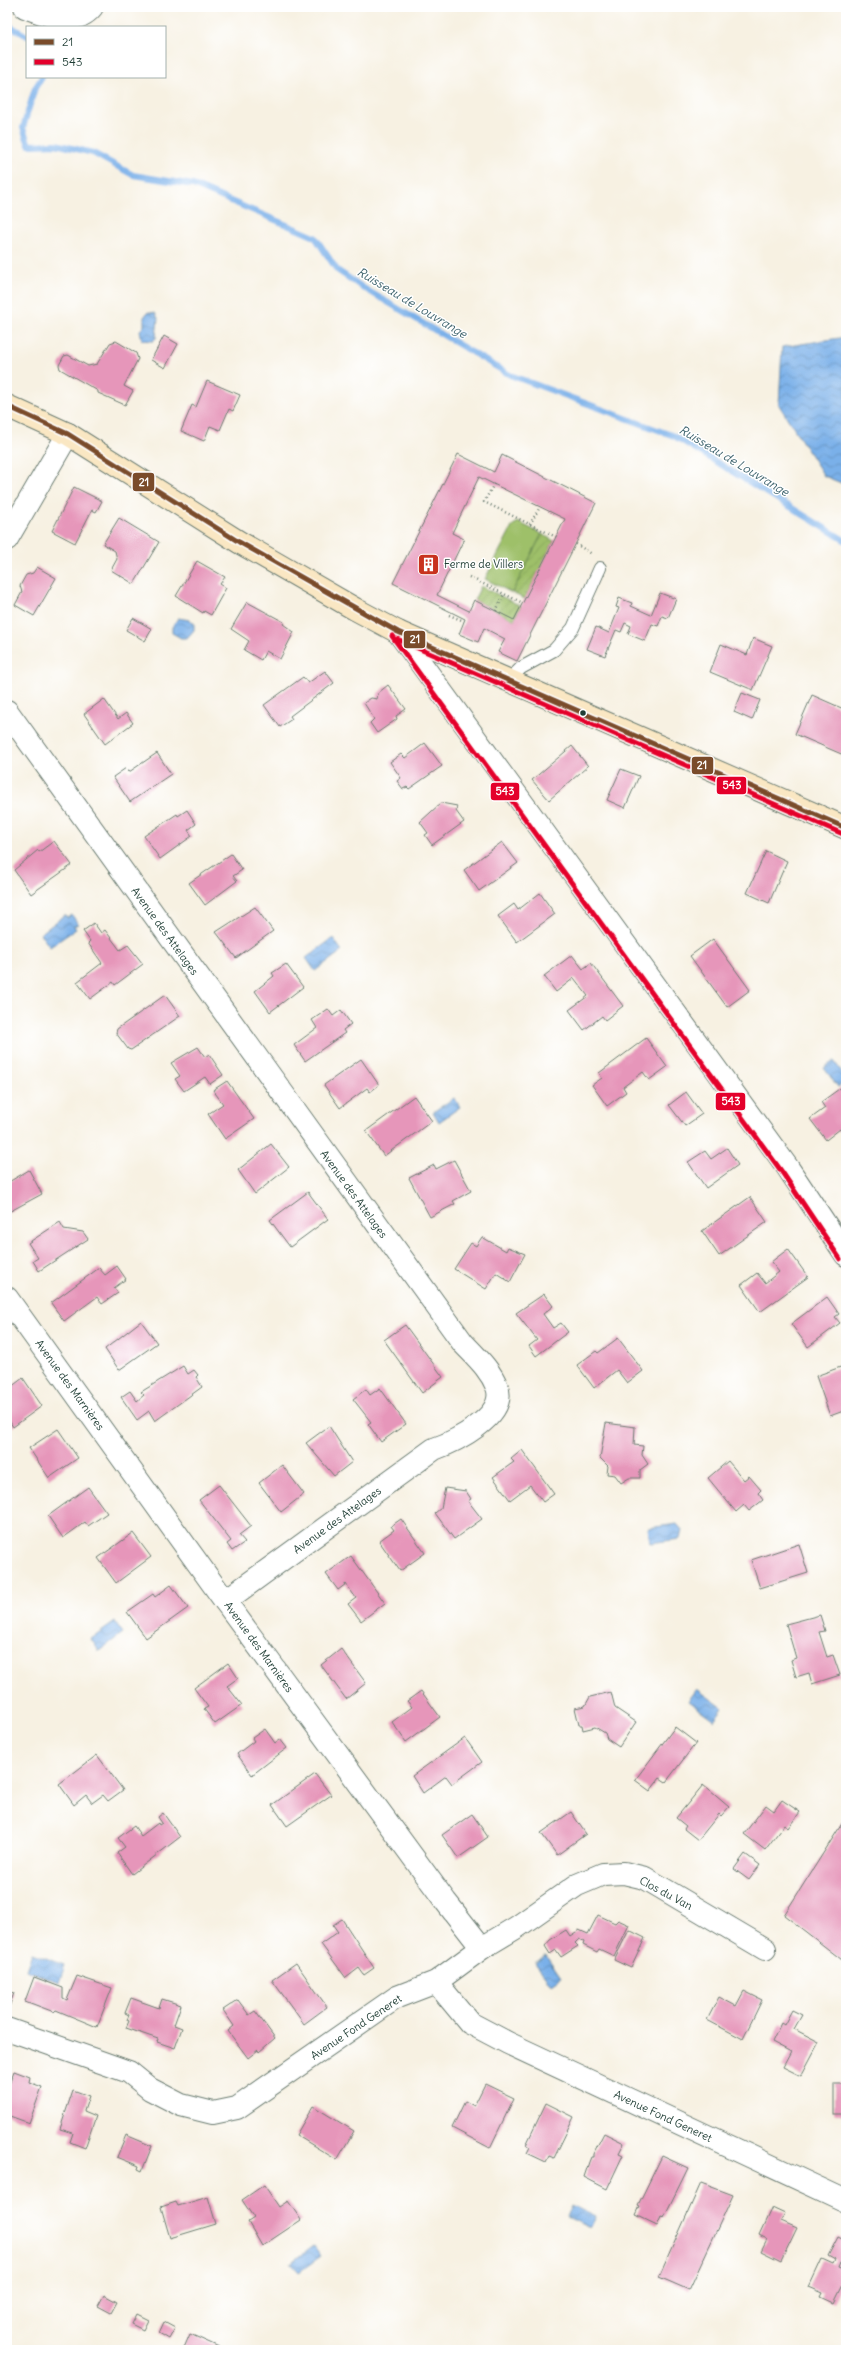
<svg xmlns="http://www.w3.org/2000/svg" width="853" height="2357" font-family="Delius,sans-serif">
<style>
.green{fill:#9ec069;stroke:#5e7e4e}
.garden{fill:url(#garden-furrows);stroke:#5e7e4e}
.water{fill:url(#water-waves);stroke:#4c768e}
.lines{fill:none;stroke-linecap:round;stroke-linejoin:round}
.stream{stroke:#7ab0e9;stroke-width:6}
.building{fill:#e696ba;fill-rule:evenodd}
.lane-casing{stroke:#6b7c71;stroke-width:14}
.street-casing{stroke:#6b7c71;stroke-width:24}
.secondary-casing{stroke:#6b7c71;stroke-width:24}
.path{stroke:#6b7c71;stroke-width:2.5;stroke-dasharray:1 3;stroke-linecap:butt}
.lane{stroke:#fff;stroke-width:12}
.street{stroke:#fff;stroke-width:22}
.secondary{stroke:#fae7c3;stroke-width:22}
.bus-1-casing{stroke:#fff;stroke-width:8}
.bus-2-casing{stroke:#fff;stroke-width:8}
.bus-1{stroke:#7a4b2a;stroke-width:5}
.bus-2{stroke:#e4002b;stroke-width:5}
.bus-dot{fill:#1f3d34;stroke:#fff;stroke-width:1.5}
.labels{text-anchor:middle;stroke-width:3;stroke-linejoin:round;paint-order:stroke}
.poi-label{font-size:11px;fill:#1f3d34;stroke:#fff;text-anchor:start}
.street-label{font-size:11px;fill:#1f3d34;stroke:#fff}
.water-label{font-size:12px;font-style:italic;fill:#3a606a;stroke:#fff}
.line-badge{stroke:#fff;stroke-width:1.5}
.badge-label{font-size:11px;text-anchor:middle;font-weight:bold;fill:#fff}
</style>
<defs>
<pattern id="garden-furrows" width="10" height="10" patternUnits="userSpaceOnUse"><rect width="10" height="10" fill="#9ec069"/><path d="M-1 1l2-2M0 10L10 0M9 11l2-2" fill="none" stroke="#809d57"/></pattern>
<pattern id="water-waves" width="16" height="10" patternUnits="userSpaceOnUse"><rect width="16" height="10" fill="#7ab0e9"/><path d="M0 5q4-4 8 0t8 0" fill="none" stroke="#6390be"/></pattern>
</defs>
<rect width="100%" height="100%" fill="#fff"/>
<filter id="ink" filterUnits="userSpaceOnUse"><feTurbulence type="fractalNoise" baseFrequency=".025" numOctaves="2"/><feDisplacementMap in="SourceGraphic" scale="8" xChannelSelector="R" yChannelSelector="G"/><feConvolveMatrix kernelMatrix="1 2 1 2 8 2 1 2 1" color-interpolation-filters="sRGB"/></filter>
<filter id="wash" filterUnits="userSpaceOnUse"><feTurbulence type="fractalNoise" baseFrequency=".012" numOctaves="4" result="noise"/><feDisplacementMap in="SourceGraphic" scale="16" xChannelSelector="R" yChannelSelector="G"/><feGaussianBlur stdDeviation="0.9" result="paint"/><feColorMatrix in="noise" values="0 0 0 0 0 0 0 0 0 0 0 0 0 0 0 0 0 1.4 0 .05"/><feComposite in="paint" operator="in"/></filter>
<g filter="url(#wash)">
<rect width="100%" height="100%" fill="#f7f1e2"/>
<path class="green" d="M518,522l24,12 -30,59 -27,-14 28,-54z"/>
<g class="garden">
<path d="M542,534l12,7 -29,58 -13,-6z"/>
<path d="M481,586l40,20 -7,14 -40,-20z"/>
</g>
<g class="water">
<path d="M148,312l7,1 3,5 -2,20 -3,3 -11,-1 -2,-10 4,-4v-9z"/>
<path d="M846,337v148l-22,-9 -45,-71 3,-58z"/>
<path d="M178,618l12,2 4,3v7l-7,8h-6l-9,-5v-6z"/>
<path d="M65,915l2,3 5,-3 6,9 -4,2 2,3 -26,18 -10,-13z"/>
<path d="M333,938l9,13 -27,20 -9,-13z"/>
<path d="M834,1061l12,17v4l-8,5 -14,-19z"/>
<path d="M454,1098l6,9 -21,15 -6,-10z"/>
<path d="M677,1524l5,6 -2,9 -30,4 -2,-15z"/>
<path d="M115,1622l8,11 -24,18 -8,-12z"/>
<path d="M697,1689l26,19 -9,12 -26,-19z"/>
<path d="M32,1953l33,12 -6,17 -33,-12z"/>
<path d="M546,1955l15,22 -10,7 -16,-21z"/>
<path d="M571,2205l25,12 -6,11 -24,-11z"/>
<path d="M314,2246l7,10 -22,16 -8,-9z"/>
</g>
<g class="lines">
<g class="stream">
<path d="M7,24l20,12"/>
<path d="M42,77l-7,11 -12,40 6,17 27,-1 37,9 40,22 60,10 122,52 22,33 25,17 148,88 164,61 172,105"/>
</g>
</g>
<g id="blocks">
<g class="building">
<path d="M164,336l14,8 -13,24 -14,-8z"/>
<path d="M116,341l20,12 2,6 -14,27 9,5 -8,14 -27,-12v-2l-38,-22 -1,-4 5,-9 4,-1 20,11 9,-2 13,-21z"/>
<path d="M207,381l33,14 -7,16 -4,-2 -9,21 -10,-4 -6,15 -23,-10 11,-26 4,2z"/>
<path d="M458,454l36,18 8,-17 94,48 -79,158 -19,-9 7,-13 -21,-11 -6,14 -19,-8 6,-15 -72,-36zM479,477l86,42 -51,101 -40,-20 -5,11 -32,-16 27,-56 -12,-6z"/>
<path d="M74,487l28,14 -6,11 -4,-2 -17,33 -23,-12z"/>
<path d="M119,518l40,24 -25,42 -23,-14 6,-11 -2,-8 -12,-7z"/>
<path d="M197,561l28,16 -5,7 6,4 -15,27 -7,-4 -1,2 -27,-17z"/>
<path d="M37,567l19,11 -22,38 -19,-11 7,-13 -2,-6 6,-11 7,-2z"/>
<path d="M660,593l16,6 -8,19 -6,-2 -4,10 -6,-2 -7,17 -17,-7 3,-8 -6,-3 -4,9 -5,-2 -11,26 -18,-7 9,-22 13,6 10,-25 -3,-1 3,-9 13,5 -1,3 20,9z"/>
<path d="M247,602l37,20 -1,2 11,8 -14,27 -14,-8 -5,9 -17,-10 5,-9 -18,-12z"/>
<path d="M133,618l19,11 -7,12 -19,-11z"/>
<path d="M753,638l19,8 -19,44 -43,-18 11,-28 26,11z"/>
<path d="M325,671l9,12 -44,33 2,3 -12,8 -16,-22 39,-28 5,6z"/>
<path d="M388,685l18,24 -10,7 1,3 -20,14 -7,-10 4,-4 -10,-16 7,-5 6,1 1,-6z"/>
<path d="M742,693l18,7 -8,20 -18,-8z"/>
<path d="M812,695l34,15v46l-51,-22z"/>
<path d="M104,699l14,20 8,-6 7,10 -28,21 -21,-30z"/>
<path d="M425,743l17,23 -33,23 -2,-2 -4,2 -6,-8 4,-3 -11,-16 11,-8 4,4z"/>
<path d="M572,746l16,20 -39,34 -17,-20z"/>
<path d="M157,753l14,21 -41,28 -17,-25 13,-9 3,4z"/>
<path d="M621,769l18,7 -14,32 -18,-8z"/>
<path d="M441,803l16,3 -1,5 8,11 -32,23 -7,-10 3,-2 -8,-11z"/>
<path d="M187,810l9,14 -8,6 4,6 -32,23 -16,-23 33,-22 1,2z"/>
<path d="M54,841l18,24 -41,29 -17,-24 24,-20 1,2z"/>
<path d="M502,842l16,21 -39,28 -15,-21z"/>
<path d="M766,851l21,10 -18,42 -22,-10z"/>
<path d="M231,854l11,16 -9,6 4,5 -32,24 -16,-22z"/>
<path d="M540,893l15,21 -38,28 -19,-26 16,-12 4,6z"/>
<path d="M255,907l18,24 -37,27 -20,-26z"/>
<path d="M94,923l7,10 4,-3 15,20 8,-5 15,19 -28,21 -2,-3 -23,17 -13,-17 25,-19 -14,-20 2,-2 -7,-10z"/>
<path d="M713,939l37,51 -23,17 -37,-51z"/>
<path d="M572,955l11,14 8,-6 32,43 -18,14 -3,-4 -18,14 -15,-20 19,-14 -14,-18 -18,14 -12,-16z"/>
<path d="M286,964l17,23 -33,25 -15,-21 19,-15 -2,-3z"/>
<path d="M165,995l15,21 -49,34 -3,-1 -12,-16 1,-4z"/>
<path d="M328,1009l5,7 8,-6 10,14 -8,6 2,3 -40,28 -11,-16 23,-17 -5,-8z"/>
<path d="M646,1038l21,29 -18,13 -6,-8 -20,15 3,5 -19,14 -15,-21 10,-7 -3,-5z"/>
<path d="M198,1047l7,10 4,-3 14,21 -13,9 -5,-7 -21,14 -9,-12 5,-3 -9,-13z"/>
<path d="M361,1059l18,26 -9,7 -3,-4 -27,20 -16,-23z"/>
<path d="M227,1081l27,38 -29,20 -17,-25 15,-10 -10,-14z"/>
<path d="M846,1084v48l-3,2 -3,-5 -14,11 -16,-21 15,-11 -4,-6z"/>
<path d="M686,1092l16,22 -17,12 -16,-21z"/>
<path d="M414,1096l18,25 -48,35 -18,-25z"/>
<path d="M271,1144l18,23 -34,27 -17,-24z"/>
<path d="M727,1148l11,17 -32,23 -18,-26 17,-11 6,8z"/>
<path d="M454,1160l17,31 -18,10 2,3 -25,13 -21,-39 25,-13 2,4z"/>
<path d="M29,1170l13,24 -35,19v-30z"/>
<path d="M308,1192l20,27 -38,28 -20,-27z"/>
<path d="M750,1197l17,25 -48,34 -17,-25z"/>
<path d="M60,1222l4,7 19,3 5,7 -49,32 -6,-10 5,-3 -10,-15z"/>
<path d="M482,1237l24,14 2,-4 17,7 -15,28 -14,-9 -10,16 -32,-20 17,-26 5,3z"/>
<path d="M788,1249l20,28 -48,35 -19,-27 16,-12 8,10 14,-11 -8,-10z"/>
<path d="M117,1266l9,13 -12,9 4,5 -16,11 -5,-7 -33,24 -13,-18 48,-35 6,7z"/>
<path d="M544,1294l9,12 -10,8 10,14 8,-5 7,9 -32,24 -7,-10 8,-6 -21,-27z"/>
<path d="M827,1297l12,17 -4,3 5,6 -32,24 -17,-23z"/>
<path d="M141,1321l16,22 -38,27 -14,-21z"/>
<path d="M405,1325l38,52 -21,16 -38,-53z"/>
<path d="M618,1338l25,33 -16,12 -10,-13 -23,18 -17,-23 19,-14 2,2z"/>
<path d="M846,1365v45l-16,6 -14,-40z"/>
<path d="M183,1366l5,8 6,-4 4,5 -2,2 6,10 -47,34 -6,-10 -12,9 -16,-23 9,-6 7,10 7,-6 -3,-3z"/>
<path d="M23,1378l19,28 -29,21 -6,-10v-27z"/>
<path d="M380,1388l26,36 -25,18 -13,-18 3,-2 -18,-23 13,-10 4,6z"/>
<path d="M606,1423l29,4 -1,18 9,1 -1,9 6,9 -8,6v8h-11l-8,5 -6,-8 -8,-1 1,-8 -8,-8z"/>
<path d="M329,1426l23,36 -18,14 -28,-33z"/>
<path d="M58,1429l20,29 -29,20 -20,-30z"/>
<path d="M522,1450l32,44 -11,8 -13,-17 -20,15 -17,-23 21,-15 -3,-3z"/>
<path d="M728,1461l16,19 5,-4 12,14 -3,3 5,7 -14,11 -5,-6 -8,7 -28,-34z"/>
<path d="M282,1465l22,29 -23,18 -22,-29z"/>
<path d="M219,1485l32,41 -12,9 6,7 -13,9 -5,-7 4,-3 -32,-41z"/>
<path d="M88,1487l19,26 -19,13 -3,-4 -22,16 -15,-22z"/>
<path d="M445,1488l21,3 5,8 -3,2 14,18 -28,20 -19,-26 6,-5z"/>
<path d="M401,1519l24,34 -25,18 -21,-30 15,-11 -3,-4z"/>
<path d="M133,1533l18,24 -35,26 -18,-25z"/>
<path d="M799,1544l9,29 -48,15 -9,-28z"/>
<path d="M351,1556l34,47 -24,18 -13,-17 8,-6 -10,-14 -8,6 -12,-16z"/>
<path d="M171,1585l17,23 -42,30 -19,-26 26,-18 2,3z"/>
<path d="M820,1615l5,16 -6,1 8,25 6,-2 7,20 -28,9 -3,-11 -13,4 -5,-17 5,-2 -10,-34z"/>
<path d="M341,1649l25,34 -20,16 -25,-34z"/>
<path d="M228,1663l10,15 -11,8 15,19 -27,19 -11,-15 4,-2 -14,-19z"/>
<path d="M421,1691l19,26 -34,25 -14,-20 20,-15 -5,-6z"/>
<path d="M611,1692l4,16 21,14 -17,25 -12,-8 -2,-6 -10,-6 -12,3 -1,-5h-3l-4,-17 10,-2 5,-9z"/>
<path d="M675,1727l21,16 -30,39 -6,-4 -10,13 -15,-11z"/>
<path d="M265,1729l10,14 5,-4 7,9 -35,27 -15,-21 17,-13 -2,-3z"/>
<path d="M465,1738l17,24 -30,22 -6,-8 -23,17 -11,-17z"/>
<path d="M97,1755l26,35 -15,11 -5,-6 -11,8 -6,-8 -12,10 -15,-21z"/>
<path d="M315,1774l16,21 -44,31 -15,-21z"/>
<path d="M703,1785l26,22 -8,9 -2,-2 -21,26 -14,-11 2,-3 -10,-8z"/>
<path d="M782,1800l18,12 -12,16 -4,-3 -19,25 -21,-16 22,-29 8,6z"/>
<path d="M571,1812l15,22 -29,21 -16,-22z"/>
<path d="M163,1813l17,24 -48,37 -15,-21 8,-6 -7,-9 16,-12 7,10 17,-13 1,2 3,-2 -4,-6z"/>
<path d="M472,1814l16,23 -30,21 -16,-23z"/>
<path d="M843,1822l3,2v139l-62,-48z"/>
<path d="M745,1854l15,11 -11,15 -15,-11z"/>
<path d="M598,1915l17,8 3,-3 11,5 -15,31 -15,-7 -2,3 -14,-7 1,-3 -5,-3 -4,4 3,3 -17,11 -5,-7 -6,4 -5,-8 5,-6 16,-10 4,6 9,-6 9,4z"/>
<path d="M342,1919l32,49 -10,7 -5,-7 -13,10 -25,-34 17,-12 -5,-7z"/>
<path d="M629,1930l16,8 -14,30 -17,-8z"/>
<path d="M296,1963l31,44 -23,17 -32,-44z"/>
<path d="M77,1976l35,12 -15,39 -41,-17 -2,2 -29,-11 9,-24 29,11v10l4,2z"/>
<path d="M7,1991l7,2 -5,14 -2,-1z"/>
<path d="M744,1991l18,9 -19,39 -36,-19 12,-23 17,9z"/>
<path d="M131,1998l28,10 3,-9 19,6 -7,20 8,3 -7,20 -18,-6 1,-3 -32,-11 3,-7 -2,-1 2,-5 -4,-2z"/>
<path d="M238,2000l11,15 6,-4 20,27 -16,14 -1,-2 -10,8 -20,-27 6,-5 -11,-16z"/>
<path d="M792,2010l10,5 -8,14 25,13 -18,34 -18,-9 8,-15 -19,-10 9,-19 3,2z"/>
<path d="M14,2071l16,6 -1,5 13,5 -13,36 -22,-8v-25z"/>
<path d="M485,2084l29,14 -24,50 -38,-20 13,-27 9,5z"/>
<rect x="834" y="2084" width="12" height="30"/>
<path d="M73,2090l16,6 -5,15 12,5 -11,32 -15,-6 3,-9 -13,-4z"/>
<path d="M546,2103l28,14 -20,41 -5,-2 -3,6 -19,-9 3,-6 -4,-2z"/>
<path d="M313,2106l41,25 -17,29 -41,-25z"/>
<path d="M604,2133l20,10 -5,10 4,2 -16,34 -23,-12 5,-15 2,-5h2v-3z"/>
<path d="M126,2135l26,11 -10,25 -4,-2 1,-3 -22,-9z"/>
<path d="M662,2156l26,12 -24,49 -3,-1 -4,9 -21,-10 4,-9 -2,-1z"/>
<path d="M701,2183l32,12 -44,95 -30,-13z"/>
<path d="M264,2185l15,22 9,-6 13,19 -39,26 -14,-24 6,-4 -12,-18z"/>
<path d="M208,2197l8,27 -46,14 -9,-31 15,-5 2,4z"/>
<path d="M772,2207l13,6 -4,8 16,7 -16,33 -20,-10 6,-12 -8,-4z"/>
<path d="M838,2237l8,4v24l-5,-2 -2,5 7,3v8l-12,24 -13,-6 2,-4 -14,-6 13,-28 11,5 2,-4 -7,-4z"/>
<path d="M104,2295l13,7 -6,11 -13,-7z"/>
<path d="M136,2314l12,6 -5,10 -12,-6z"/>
<path d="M164,2322l11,6 -6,11 -10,-6z"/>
<path d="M190,2334l29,13 -2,3h-34z"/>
</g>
</g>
</g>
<g filter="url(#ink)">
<use href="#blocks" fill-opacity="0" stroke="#6b7c71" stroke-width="1"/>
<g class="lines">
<defs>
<path id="lane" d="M508,681l13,-13 33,-18 19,-22 27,-60"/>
<g id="street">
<path d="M25,7c21,8 50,21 67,0"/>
<path d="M7,539l61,-105"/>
<path d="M398,632l390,536 58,87"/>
<path d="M7,711l456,632c13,14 27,26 34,44 11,29 -43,55 -63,62l-209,152"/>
<path d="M7,1298l218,303 221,301 36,46"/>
<path d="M436,1982l34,41 38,20 338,158"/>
<path d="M7,2029l122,43 21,17 31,16 32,8 24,-5 160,-111 39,-15 46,-34 35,-21 60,-42 26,-11 21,-1 21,5 120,71"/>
</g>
<path id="secondary" d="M7,406l61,28 171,108 116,67 43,23 448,196"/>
</defs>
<use href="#lane" class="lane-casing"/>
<use href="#street" class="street-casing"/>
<use href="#secondary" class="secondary-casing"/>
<g class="path">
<path d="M494,484l-10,18 72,35"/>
<path d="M530,524l10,-17"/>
<path d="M576,544l16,10"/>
<path d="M469,577l54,26"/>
<path d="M496,611l8,-17"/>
<path d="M449,615l15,6"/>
</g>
<use href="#lane" class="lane"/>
<use href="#street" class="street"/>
<use href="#secondary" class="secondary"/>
<defs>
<path id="bus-1" d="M7,406l61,28 171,108 159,90 448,196"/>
<g id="bus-2">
<path d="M392,636l390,536 58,87"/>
<path d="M397,639l446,195"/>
</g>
</defs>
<use href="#bus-1" class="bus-1-casing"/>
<use href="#bus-2" class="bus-2-casing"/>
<use href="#bus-1" class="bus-1"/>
<use href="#bus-2" class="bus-2"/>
</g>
</g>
<defs>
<symbol id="building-square" viewBox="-11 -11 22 22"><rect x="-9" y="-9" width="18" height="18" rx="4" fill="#c8321e" stroke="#fff"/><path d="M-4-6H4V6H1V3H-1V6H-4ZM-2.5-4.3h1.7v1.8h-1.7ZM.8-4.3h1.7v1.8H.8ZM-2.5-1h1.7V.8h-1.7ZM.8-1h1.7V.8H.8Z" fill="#fff"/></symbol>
</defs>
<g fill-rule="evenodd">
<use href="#building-square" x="416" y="552" width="25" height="25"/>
</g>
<circle class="bus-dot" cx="583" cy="713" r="3.5"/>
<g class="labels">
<g class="poi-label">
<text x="444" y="568">Ferme de Villers</text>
</g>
<g class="street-label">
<text transform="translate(165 931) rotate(54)" y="4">Avenue des Attelages</text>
<text transform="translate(354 1194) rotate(54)" y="4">Avenue des Attelages</text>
<text transform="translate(70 1385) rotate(54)" y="4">Avenue des Marnières</text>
<text transform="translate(337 1520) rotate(-36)" y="4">Avenue des Attelages</text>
<text transform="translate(259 1647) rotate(54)" y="4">Avenue des Marnières</text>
<text transform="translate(666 1893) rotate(28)" y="4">Clos du Van</text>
<text transform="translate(356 2027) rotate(-34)" y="4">Avenue Fond Generet</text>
<text transform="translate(663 2116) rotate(25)" y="4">Avenue Fond Generet</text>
</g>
<g class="water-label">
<text transform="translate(412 303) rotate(31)" y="4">Ruisseau de Louvrange</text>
<text transform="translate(734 461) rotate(31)" y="4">Ruisseau de Louvrange</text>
</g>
</g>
<g class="line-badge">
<rect x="132" y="472" width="23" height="20" rx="4" fill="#7a4b2a"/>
<rect x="403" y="630" width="23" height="19" rx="4" fill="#7a4b2a"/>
<rect x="691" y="756" width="23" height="19" rx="4" fill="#7a4b2a"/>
<rect x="716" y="776" width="31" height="19" rx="4" fill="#e4002b"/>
<rect x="490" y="782" width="30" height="19" rx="4" fill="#e4002b"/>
<rect x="715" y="1092" width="31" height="19" rx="4" fill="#e4002b"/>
</g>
<g class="badge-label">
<text x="144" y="486">21</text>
<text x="415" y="643">21</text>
<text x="702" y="769">21</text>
<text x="732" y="789">543</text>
<text x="505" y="795">543</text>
<text x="731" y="1105">543</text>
</g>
<rect width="853" height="2357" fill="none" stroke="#fff" stroke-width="24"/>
<rect x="26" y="26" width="140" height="52" fill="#ffffff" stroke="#a5b1ae"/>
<rect x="34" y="39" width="20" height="6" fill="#7a4b2a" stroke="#a5b1ae"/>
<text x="62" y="46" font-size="12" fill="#1f3d34">21</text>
<rect x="34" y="59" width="20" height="6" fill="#e4002b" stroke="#a5b1ae"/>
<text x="62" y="66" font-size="12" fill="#1f3d34">543</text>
</svg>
